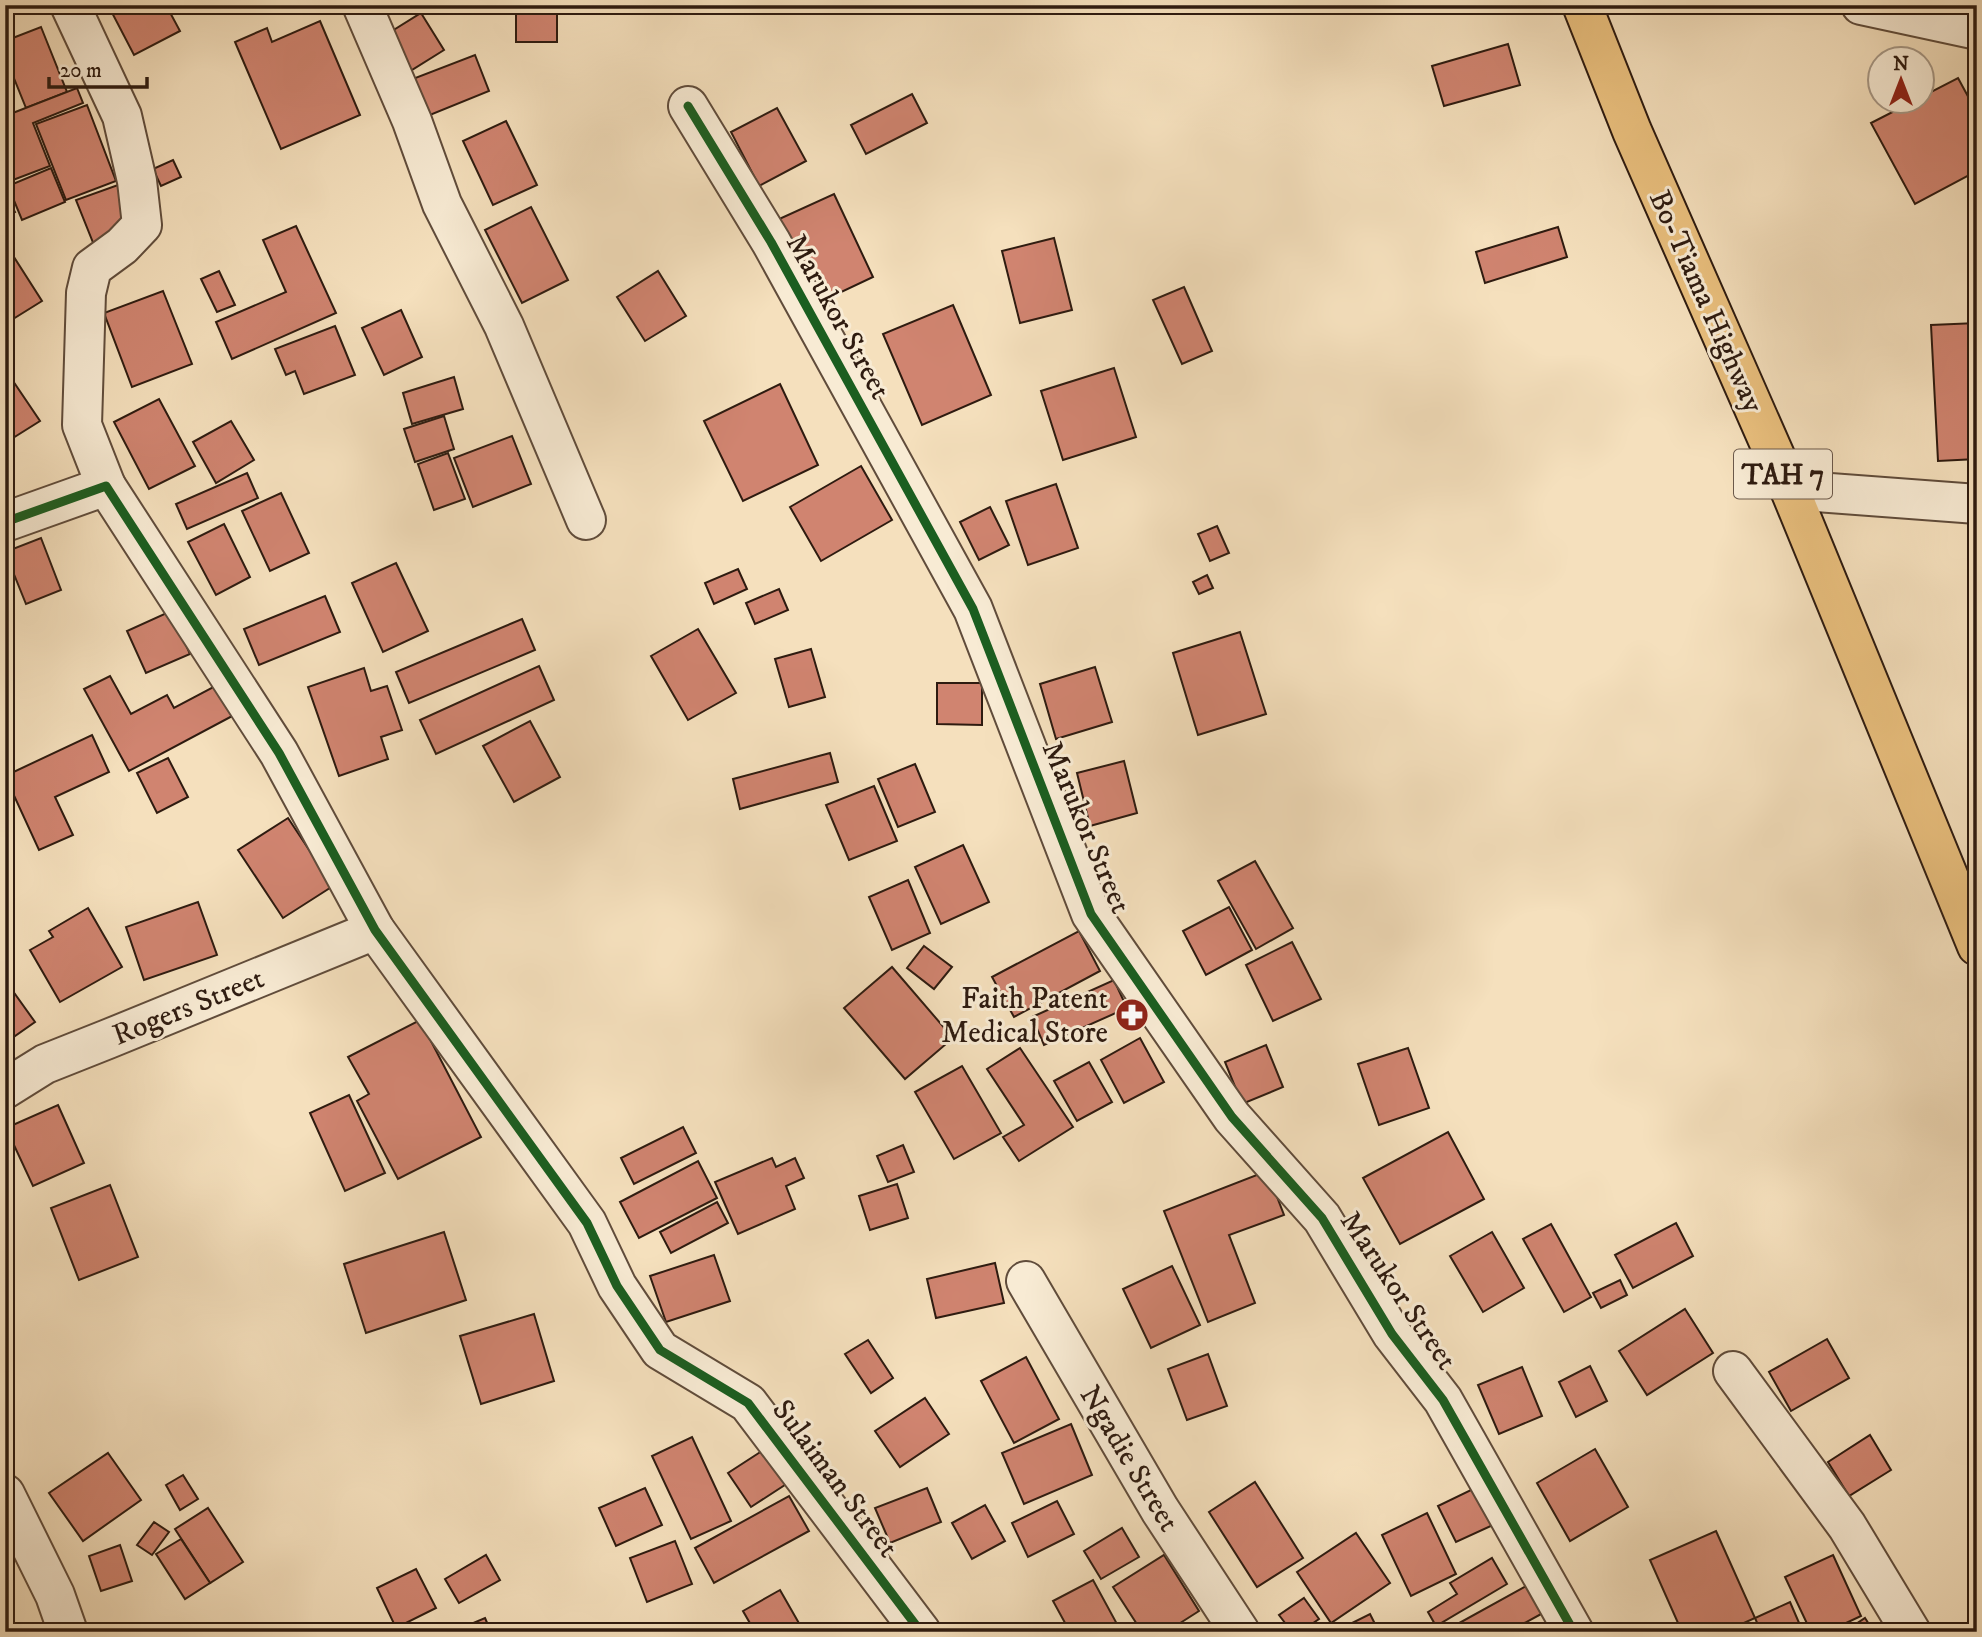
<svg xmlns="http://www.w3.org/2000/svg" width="1982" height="1637" font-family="'IM FELL DW Pica',serif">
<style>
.building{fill:#d08470;stroke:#2e1b10;stroke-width:2}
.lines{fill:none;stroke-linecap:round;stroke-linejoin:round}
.minor-casing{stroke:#604c3b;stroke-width:42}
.highway-casing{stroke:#2e1b10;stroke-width:42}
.minor{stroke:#f8ebd4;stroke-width:38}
.highway{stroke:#eac07e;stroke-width:38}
.cycleway-casing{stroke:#f8ebd4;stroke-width:13}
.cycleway{stroke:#1b5e20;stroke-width:9}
.labels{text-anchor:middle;stroke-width:6;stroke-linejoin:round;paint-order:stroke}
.shield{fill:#f8ebd4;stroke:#6b594b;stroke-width:2}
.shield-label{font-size:28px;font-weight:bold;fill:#2e1b10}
.street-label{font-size:30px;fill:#2e1b10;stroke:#f8ebd4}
.poi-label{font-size:30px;fill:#2e1b10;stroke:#f8ebd4;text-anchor:end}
</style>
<rect width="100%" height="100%" fill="#f5e0bd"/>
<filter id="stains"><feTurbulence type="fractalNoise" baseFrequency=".00286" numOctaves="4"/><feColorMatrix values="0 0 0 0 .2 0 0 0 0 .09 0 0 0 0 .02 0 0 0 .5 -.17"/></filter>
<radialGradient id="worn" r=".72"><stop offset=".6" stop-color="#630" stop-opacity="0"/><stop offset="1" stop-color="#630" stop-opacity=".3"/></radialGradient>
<g class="building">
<path d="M108,5h58l14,26 -46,24z"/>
<rect x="516" y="5" width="41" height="37"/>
<path d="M672,5h36l-34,8z"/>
<path d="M421,13l23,37 -37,23 -23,-37z"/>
<path d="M320,21l40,94 -79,34 -46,-107 32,-14 5,14z"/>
<path d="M41,27l26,65 -41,16 -21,-52v-15z"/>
<path d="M1508,44l12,41 -76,21 -12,-40z"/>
<path d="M475,55l14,36 -64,26 -15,-37z"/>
<path d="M1958,78l19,35v58l-62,33 -44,-81 41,-21h11v-6z"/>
<path d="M77,88l6,15 -50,20 17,43 -45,17v-67z"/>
<path d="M912,94l15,29 -61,31 -15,-29z"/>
<path d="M87,105l29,76 -50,19 -30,-76z"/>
<path d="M777,108l29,53 -47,25 -28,-54z"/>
<path d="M506,121l31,64 -44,20 -30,-64z"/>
<path d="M173,160l8,17 -20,9 -8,-17z"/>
<path d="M51,168l14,34 -43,18 -14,-34z"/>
<path d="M118,185l17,44 -41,16 -18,-45z"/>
<path d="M5,194l10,18 -10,5z"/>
<path d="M834,194l39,83 -57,27 -39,-84z"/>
<path d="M531,207l37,73 -46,23 -37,-73z"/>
<path d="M296,226l40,87 -104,46 -16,-37 70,-30 -23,-52z"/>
<path d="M1558,227l9,30 -82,26 -9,-31z"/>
<path d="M1054,238l18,72 -52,13 -18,-72z"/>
<path d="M5,243l37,58 -37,23z"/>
<path d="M219,271l16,34 -18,7 -16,-33z"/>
<path d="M658,271l28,45 -41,25 -28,-44z"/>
<path d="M1184,287l28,64 -30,13 -29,-64z"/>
<path d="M163,291l29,73 -60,23 -28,-74z"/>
<path d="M953,305l38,90 -69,30 -39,-91z"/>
<path d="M401,310l21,47 -38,18 -22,-47z"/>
<path d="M1977,323v136l-39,2 -7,-136z"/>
<path d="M335,326l20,49 -51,19 -9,-23 -9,4 -11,-26z"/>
<path d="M1114,368l22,69 -73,23 -22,-69z"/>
<path d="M454,377l9,32 -51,15 -9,-31z"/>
<path d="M11,378l29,43 -35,22v-61z"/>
<path d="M780,384l38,81 -75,36 -39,-80z"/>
<path d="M159,399l36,67 -46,23 -35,-67z"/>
<path d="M444,416l10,33 -39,13 -11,-33z"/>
<path d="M231,421l23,39 -38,23 -23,-41z"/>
<path d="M512,436l19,48 -58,23 -19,-49z"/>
<path d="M448,453l17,46 -31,11 -16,-46z"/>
<path d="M861,466l31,54 -71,41 -31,-54z"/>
<path d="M247,473l11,25 -71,31 -11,-25z"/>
<path d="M1056,484l22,64 -50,17 -22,-64z"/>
<path d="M281,493l28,60 -39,18 -28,-60z"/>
<path d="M990,507l19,38 -30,15 -19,-38z"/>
<path d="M224,524l26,53 -34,18 -28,-53z"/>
<path d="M1217,526l12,27 -19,8 -12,-27z"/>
<path d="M41,538l20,52 -35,14 -21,-52z"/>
<path d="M396,563l32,68 -45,21 -31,-69z"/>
<path d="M738,569l9,20 -33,15 -9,-21z"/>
<path d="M1207,575l6,13 -14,6 -6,-12z"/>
<path d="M779,589l9,21 -33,14 -9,-21z"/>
<path d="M325,596l15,36 -81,33 -15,-36z"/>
<path d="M171,611l19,43 -44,19 -19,-42z"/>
<path d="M522,619l13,31 -126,53 -13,-31z"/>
<path d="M698,629l38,64 -48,27 -37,-64z"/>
<path d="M1240,632l26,82 -68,21 -25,-82z"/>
<path d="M811,649l14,48 -36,10 -14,-48z"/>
<path d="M539,666l15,34 -118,54 -16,-34z"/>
<path d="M1095,667l17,55 -56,17 -16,-55z"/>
<path d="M364,668l7,23 16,-5 15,44 -21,7 7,22 -49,17 -31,-89z"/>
<path d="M110,676l21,38 36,-19 7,13 45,-24 17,30 -107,57 -45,-82z"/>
<path d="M937,683h45v42l-45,-1z"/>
<path d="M530,721l30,56 -46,25 -31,-56z"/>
<path d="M92,735l17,37 -54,25 18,38 -34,15 -34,-74z"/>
<path d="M830,753l8,29 -98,27 -7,-30z"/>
<path d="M168,758l20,39 -31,16 -20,-40z"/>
<path d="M1124,761l13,52 -47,13 -13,-53z"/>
<path d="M915,764l20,48 -37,15 -20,-48z"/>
<path d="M874,786l23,55 -48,19 -23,-55z"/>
<path d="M288,818l45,68 -50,32 -45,-68z"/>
<path d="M963,845l26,57 -48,22 -26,-57z"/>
<path d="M1255,861l38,67 -37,21 -38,-68z"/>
<path d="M908,880l22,53 -38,17 -23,-53z"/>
<path d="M198,902l19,53 -73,25 -18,-53z"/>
<path d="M1229,907l23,43 -46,25 -23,-44z"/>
<path d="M88,908l34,59 -62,35 -30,-52 23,-13 -4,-6z"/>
<path d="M1079,931l21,40 -86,46 -22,-40z"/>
<path d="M1292,942l29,57 -48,22 -27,-56z"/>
<path d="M924,946l28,21 -18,22 -27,-21z"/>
<path d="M892,967l61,71 -48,41 -61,-71z"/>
<path d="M5,980l30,42 -30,21z"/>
<path d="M1114,980l13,28 -83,37 -12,-28z"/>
<path d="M420,1020l61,117 -83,42 -41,-78 12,-7 -21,-37z"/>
<path d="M1140,1038l24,44 -40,21 -23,-43z"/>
<path d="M1266,1045l17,42 -41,17 -17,-42z"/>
<path d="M1020,1048l53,79 -54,34 -16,-24 21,-12 -37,-56z"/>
<path d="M1408,1048l21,60 -50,17 -21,-61z"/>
<path d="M1089,1062l23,40 -35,19 -23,-40z"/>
<path d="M962,1066l39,67 -47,26 -39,-67z"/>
<path d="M349,1095l36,78 -40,18 -35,-78z"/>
<path d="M58,1105l26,58 -51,23 -27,-58z"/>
<path d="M683,1127l13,26 -62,31 -13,-26z"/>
<path d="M1448,1132l36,67 -84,45 -37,-66z"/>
<path d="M903,1145l11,27 -26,10 -11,-26z"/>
<path d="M772,1158l4,9 19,-9 9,20 -18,8 9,23 -57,25 -23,-52z"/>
<path d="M698,1161l19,37 -78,40 -19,-36z"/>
<path d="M1267,1171l17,44 -55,20 26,68 -47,19 -44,-111z"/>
<path d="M897,1184l11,34 -38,12 -11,-34z"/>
<path d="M110,1185l28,72 -59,23 -28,-72z"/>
<path d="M717,1202l11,21 -57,30 -11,-21z"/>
<path d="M1676,1223l17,33 -60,32 -18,-33z"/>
<path d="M1551,1224l40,73 -27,15 -41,-73z"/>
<path d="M444,1232l22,68 -100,33 -22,-69z"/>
<path d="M1492,1232l32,56 -41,24 -33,-56z"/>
<path d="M714,1255l16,46 -64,21 -16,-46z"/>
<path d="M995,1263l9,40 -68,15 -9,-39z"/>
<path d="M1172,1266l28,59 -49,23 -28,-59z"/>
<path d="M1620,1280l7,15 -26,13 -8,-15z"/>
<path d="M1685,1309l28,44 -66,42 -28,-44z"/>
<path d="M534,1314l20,67 -73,23 -21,-68z"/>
<path d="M1827,1339l22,39 -58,33 -22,-39z"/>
<path d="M868,1340l25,38 -22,15 -26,-39z"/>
<path d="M1208,1354l19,52 -40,14 -19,-51z"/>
<path d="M1026,1357l33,62 -45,24 -33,-62z"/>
<path d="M1590,1366l17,35 -31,16 -17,-35z"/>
<path d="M1522,1367l20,49 -43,18 -21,-49z"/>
<path d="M925,1398l24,36 -49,33 -25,-36z"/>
<path d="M1071,1424l21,51 -68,29 -22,-51z"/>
<path d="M1870,1435l21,35 -42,26 -21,-34z"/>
<path d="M692,1437l39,84 -40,18 -39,-83z"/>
<path d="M768,1447l23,34 -40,26 -23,-34z"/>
<path d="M1595,1449l33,58 -58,34 -33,-58z"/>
<path d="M108,1453l33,47 -58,41 -34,-48z"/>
<path d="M183,1475l15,24 -18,11 -14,-25z"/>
<path d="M1255,1482l48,76 -46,29 -48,-75z"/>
<path d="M645,1488l17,37 -46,21 -17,-38z"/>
<path d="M927,1488l14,34 -51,21 -15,-35z"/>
<path d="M1475,1488l18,37 -37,17 -18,-36z"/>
<path d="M789,1496l20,35 -95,52 -19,-35z"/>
<path d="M1057,1501l17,33 -46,23 -16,-34z"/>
<path d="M985,1505l20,36 -33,18 -20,-36z"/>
<path d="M208,1508l35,54 -33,21 -35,-54z"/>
<path d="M1427,1513l29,61 -45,22 -29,-61z"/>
<path d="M154,1522l15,10 -17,23 -15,-10z"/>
<path d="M1122,1528l17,29 -38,22 -17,-28z"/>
<path d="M1716,1531l39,87 -31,14h-42l-32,-72z"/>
<path d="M1356,1533l34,50 -59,40 -34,-51z"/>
<path d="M181,1539l29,44 -25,16 -29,-45z"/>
<path d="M675,1541l17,43 -45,18 -17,-44z"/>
<path d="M120,1545l12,36 -31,10 -12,-35z"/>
<path d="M486,1555l14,25 -41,23 -14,-24z"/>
<path d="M1164,1555l35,56 -33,21h-24l-29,-45z"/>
<path d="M1833,1555l28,61 -34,16h-16l-26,-55z"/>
<path d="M1492,1558l15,26 -71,42 -8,-14 29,-18 -7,-11z"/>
<path d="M416,1569l20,39 -40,20 -19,-40z"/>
<path d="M1093,1580l24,44 -14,8h-33l-17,-31z"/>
<path d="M1528,1585l15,28 -35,19h-65z"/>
<path d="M780,1590l24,42h-49l-12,-21z"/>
<path d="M1304,1598l15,21 -19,13h-8l-13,-17z"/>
<path d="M1790,1602l13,30h-42l-6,-14z"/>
<path d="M1370,1614l9,18h-45z"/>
<path d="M485,1618l6,14h-39z"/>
<path d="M1865,1618l9,14h-30z"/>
</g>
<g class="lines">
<defs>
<g id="minor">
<path d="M70,5l52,111 15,65 5,44 -20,21 -30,22 -6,25 -4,132 24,61"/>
<path d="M362,5l50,116 30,83 62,122 82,194"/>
<path d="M1861,5l116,25"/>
<path d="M688,106l83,136 202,367 118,305 141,203 90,101 70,116 51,66 131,232"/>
<path d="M1790,490l187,14"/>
<path d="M5,522l101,-36 173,267 96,177 212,293 30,63 43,64 88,53 173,229"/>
<path d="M5,1089l40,-25 63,-25 267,-109"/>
<path d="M1026,1281l134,229 80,122"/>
<path d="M1733,1371l114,155 64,106"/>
<path d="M5,1494l50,101 13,37"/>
</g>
<path id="highway" d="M1582,5l50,126 158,359 187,456"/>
</defs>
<use href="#minor" class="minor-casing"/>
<use href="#highway" class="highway-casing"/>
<use href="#minor" class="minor"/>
<use href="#highway" class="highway"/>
<defs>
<g id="cycleway">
<path d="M688,106l83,136 202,367 118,305 141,203 90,101 70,116 51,66 131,232"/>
<path d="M5,522l101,-36 173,267 96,177 212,293 30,63 43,64 88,53 173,229"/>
</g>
</defs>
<use href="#cycleway" class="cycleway-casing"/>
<use href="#cycleway" class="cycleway"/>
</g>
<defs>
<symbol id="pharmacy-disc" viewBox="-11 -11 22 22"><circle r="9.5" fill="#8f2418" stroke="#f8ebd4"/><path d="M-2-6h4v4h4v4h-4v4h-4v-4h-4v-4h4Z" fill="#fff"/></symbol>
</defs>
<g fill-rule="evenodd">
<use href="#pharmacy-disc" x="1113" y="996" width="38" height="38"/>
</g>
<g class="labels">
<rect class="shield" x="1734" y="449.5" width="98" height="49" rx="5"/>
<g class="shield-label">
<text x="1783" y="484">TAH 7</text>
</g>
<g class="street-label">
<text transform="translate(1707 301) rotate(66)" y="10">Bo-Tiama Highway</text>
<text transform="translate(839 316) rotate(61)" y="10">Marukor Street</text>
<text transform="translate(1087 827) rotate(67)" y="10">Marukor Street</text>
<text transform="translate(188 1006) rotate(-22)" y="10">Rogers Street</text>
<text transform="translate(1399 1290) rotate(56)" y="10">Marukor Street</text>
<text transform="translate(1130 1458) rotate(59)" y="10">Ngadie Street</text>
<text transform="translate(836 1478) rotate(53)" y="10">Sulaiman Street</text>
</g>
<g class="poi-label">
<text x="1108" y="1008">Faith Patent<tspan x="1108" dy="34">Medical Store</tspan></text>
</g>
</g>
<rect width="1982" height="1637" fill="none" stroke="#f5e0bd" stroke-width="28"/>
<rect x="7" y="7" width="1968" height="1623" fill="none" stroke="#2e1b10" stroke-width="3.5"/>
<rect x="14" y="14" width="1954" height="1609" fill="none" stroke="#2e1b10" stroke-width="2"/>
<g transform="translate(1901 80)"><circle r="33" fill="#f8ebd4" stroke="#a79886" stroke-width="2"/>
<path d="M0-5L12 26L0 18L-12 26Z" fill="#8f2418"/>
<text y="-10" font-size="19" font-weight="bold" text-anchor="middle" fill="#2e1b10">N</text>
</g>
<path d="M49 77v10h98v-10" fill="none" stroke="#2e1b10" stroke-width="3.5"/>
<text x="60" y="77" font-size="21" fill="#2e1b10" stroke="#f8ebd4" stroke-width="5" paint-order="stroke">20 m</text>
<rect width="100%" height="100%" filter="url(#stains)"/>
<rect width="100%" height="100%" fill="url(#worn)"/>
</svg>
